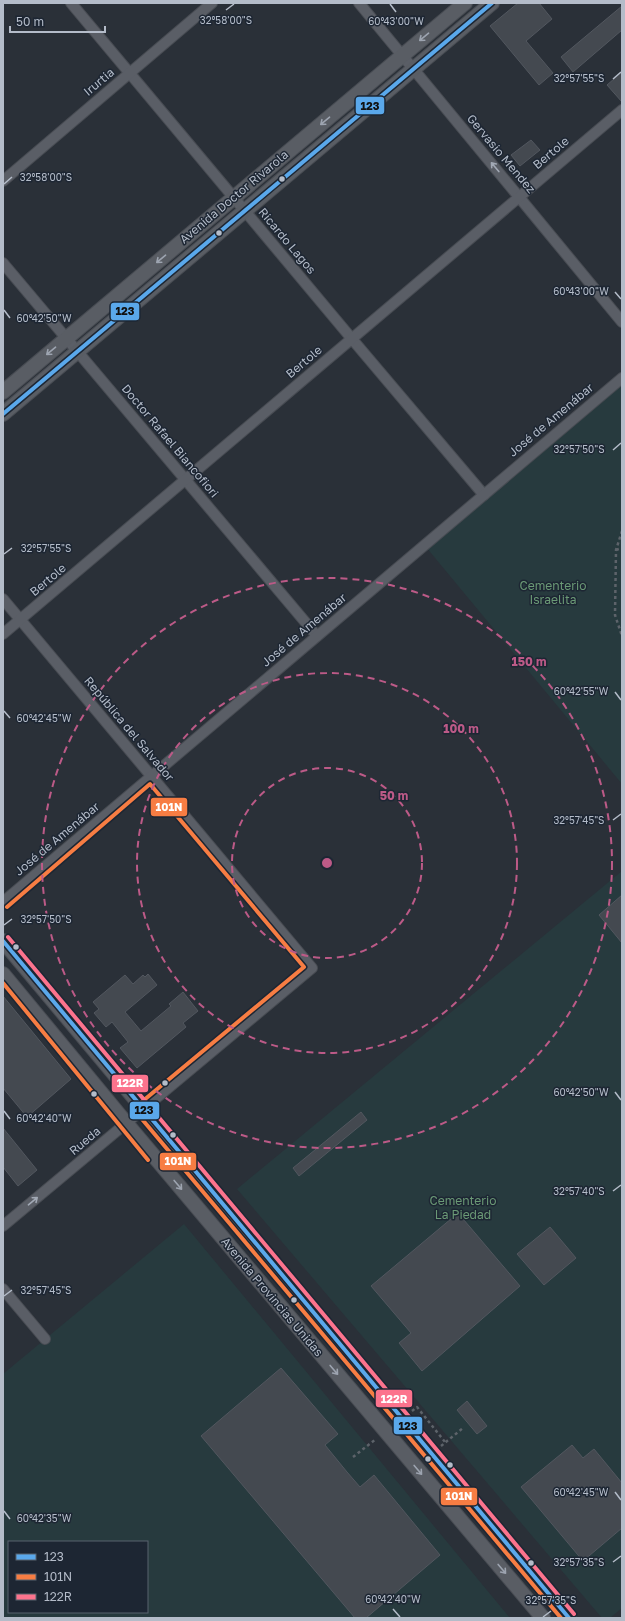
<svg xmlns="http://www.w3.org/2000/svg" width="625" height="1621" font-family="'Golos Text',sans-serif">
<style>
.green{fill:#273a3e;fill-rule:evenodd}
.building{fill:#444950;stroke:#52575f}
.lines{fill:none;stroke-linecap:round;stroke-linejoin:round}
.minor-casing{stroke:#484c53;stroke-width:12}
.secondary-casing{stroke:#484c53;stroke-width:16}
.path{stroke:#5d636a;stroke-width:2.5;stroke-dasharray:3 3;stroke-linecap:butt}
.minor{stroke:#5a5e66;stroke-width:10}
.secondary{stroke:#595d64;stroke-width:14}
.bus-1-casing{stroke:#1d2633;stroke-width:7}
.bus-2-casing{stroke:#1d2633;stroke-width:7}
.bus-3-casing{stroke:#1d2633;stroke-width:7}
.bus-1{stroke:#5aa8eb;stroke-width:4}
.bus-2{stroke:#f77d43;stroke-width:4}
.bus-3{stroke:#fc738d;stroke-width:4}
.oneway{stroke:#9da4b0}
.oneway2{stroke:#a2a9b5}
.ticks{fill:none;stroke:#b4bcc9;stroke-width:1.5}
.ring{fill:none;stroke:#bc5a87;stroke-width:2;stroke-dasharray:7 5}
.bus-dot{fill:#b4bcc9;stroke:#1d2633;stroke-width:1.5}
.labels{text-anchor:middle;stroke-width:3;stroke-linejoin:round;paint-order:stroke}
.street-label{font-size:12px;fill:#b4bcc9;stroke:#1d2633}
.park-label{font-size:12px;fill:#6b9a76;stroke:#1d2633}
.ticks-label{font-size:10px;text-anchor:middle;fill:#b4bcc9;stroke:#1d2633;stroke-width:3;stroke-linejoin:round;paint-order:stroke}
.centre{fill:#bc5a87;stroke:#1d2633;stroke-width:2}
.ring-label{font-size:12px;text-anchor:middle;font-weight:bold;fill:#bc5a87;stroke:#1d2633;stroke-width:3;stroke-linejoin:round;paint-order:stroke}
.line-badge{stroke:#1d2633;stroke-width:1.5}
.badge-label{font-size:11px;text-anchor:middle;font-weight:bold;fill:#fff}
.pale-badge-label{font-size:11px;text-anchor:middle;font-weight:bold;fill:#111}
</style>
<rect width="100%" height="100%" fill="#2a3038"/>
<g class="green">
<path d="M622,381v403l-196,-237z"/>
<path d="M622,871v737l-12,10h-8l-365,-429z"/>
<path d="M184,1224l326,394h-507v-244zM9,1542h138v70h-138z"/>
</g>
<g class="building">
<path d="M518,3h21l13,16 -26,22 27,32 -14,12 -49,-59z"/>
<path d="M622,6v24l-49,42 -12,-15z"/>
<path d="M622,72v30l-15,-17z"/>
<path d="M531,140l9,10 -20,16 -9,-11z"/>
<path d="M622,895v48l-23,-28z"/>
<path d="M148,974l9,11 -32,27 16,19 30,-25 -2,-2 14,-12 15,19 -15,12 3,4 -49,41 -17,-20 8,-6 -16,-20 -6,5 -12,-14 5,-4 -6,-7 32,-27 8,9 10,-9 2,2z"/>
<path d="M3,996l68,83 -44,38 -24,-29z"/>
<path d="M361,1112l6,8 -68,56 -6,-8z"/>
<path d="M3,1128l34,42 -19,16 -15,-19z"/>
<path d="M458,1213l62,73 -98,85 -23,-28 12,-10 -40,-47z"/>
<path d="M550,1227l26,31 -32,27 -27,-31z"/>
<path d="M281,1368l57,66 -13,11 22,27 13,15 14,-12 66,80 -74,63h-11l-154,-182z"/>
<path d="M467,1401l20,25 -10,8 -20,-24z"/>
<path d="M572,1445l11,13 11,-9 28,34v45l-39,33 -62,-74z"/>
</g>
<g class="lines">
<defs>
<g id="minor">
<path d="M71,3l281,336 132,156"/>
<path d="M359,3l263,319"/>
<path d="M3,181l209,-178"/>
<path d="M3,263l314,373"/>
<path d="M3,599l309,369 -309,258"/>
<path d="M3,634l619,-524"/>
<path d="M3,902l619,-524"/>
<path d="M3,1289l42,50"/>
</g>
<g id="secondary">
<path d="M3,392l462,-389"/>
<path d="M3,414l489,-411"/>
<path d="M3,941l566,677"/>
<path d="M3,974l123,149 417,495"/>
</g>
</defs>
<use href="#minor" class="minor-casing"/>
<use href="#secondary" class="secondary-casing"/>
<g class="path">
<path d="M622,531l-6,19 -1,65 7,21"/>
<path d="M616,550l6,-2"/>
<path d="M412,1411l5,-4 28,35"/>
<path d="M441,1446l22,-18"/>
<path d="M353,1457l23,-18"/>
</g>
<use href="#minor" class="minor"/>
<use href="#secondary" class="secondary"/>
<defs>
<g id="bus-1">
<path d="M3,414l489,-411"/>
<path d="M3,941l566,677"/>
</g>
<g id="bus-2">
<path d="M7,907l143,-123 154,183 -166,138 -2,3v4l425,506"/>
<path d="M3,983l145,177"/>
</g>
<path id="bus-3" d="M8,937l566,677"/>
</defs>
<use href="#bus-1" class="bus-1-casing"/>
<use href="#bus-2" class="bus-2-casing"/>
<use href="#bus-3" class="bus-3-casing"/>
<use href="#bus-1" class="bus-1"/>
<use href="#bus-2" class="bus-2"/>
<use href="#bus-3" class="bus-3"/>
</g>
<defs><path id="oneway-shaft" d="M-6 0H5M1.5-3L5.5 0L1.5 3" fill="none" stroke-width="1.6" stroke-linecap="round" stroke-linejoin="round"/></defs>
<g class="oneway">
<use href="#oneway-shaft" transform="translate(424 37) rotate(140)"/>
<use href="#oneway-shaft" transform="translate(325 121) rotate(140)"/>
<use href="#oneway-shaft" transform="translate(161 259) rotate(140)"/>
<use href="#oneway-shaft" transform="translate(51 351) rotate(140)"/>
<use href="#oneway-shaft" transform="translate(178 1185) rotate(50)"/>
<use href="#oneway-shaft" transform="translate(334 1370) rotate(50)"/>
<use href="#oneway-shaft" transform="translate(418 1470) rotate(50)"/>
<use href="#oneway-shaft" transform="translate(502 1569) rotate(50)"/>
</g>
<g class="oneway2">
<use href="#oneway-shaft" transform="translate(495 167) rotate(-130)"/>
<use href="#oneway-shaft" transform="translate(33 1201) rotate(-40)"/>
</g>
<path class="ticks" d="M390,4l6,8M226,10l8,-6M613,79l8,-7M4,184l8,-7M615,292l6,7M4,310l6,8M613,450l8,-7M4,554l8,-6M615,692l6,8M4,711l6,7M613,820l8,-6M4,925l8,-6M615,1092l6,8M4,1111l6,8M613,1191l8,-6M4,1296l8,-6M615,1492l6,8M4,1511l6,8M613,1562l8,-6M393,1609l7,8M543,1617l8,-6"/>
<g class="ring">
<circle cx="327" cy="863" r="95"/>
<circle cx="327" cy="863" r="190"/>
<circle cx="327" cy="863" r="285"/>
</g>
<g class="bus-dot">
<circle cx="282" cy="179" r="3.5"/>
<circle cx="219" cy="233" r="3.5"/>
<circle cx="16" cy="947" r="3.5"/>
<circle cx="165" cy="1083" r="3.5"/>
<circle cx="94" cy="1094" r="3.5"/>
<circle cx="173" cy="1135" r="3.5"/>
<circle cx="294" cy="1300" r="3.5"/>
<circle cx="428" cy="1459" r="3.5"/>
<circle cx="450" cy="1465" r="3.5"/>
<circle cx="531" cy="1563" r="3.5"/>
</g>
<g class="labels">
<g class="street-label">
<text transform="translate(99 82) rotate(-40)" y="4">Irurtia</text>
<text transform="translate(551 153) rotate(-40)" y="4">Bertole</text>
<text transform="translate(501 154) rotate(50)" y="4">Gervasio Mendez</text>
<text transform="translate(234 197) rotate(-40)" y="4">Avenida Doctor Rivarola</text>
<text transform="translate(287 241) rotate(50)" y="4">Ricardo Lagos</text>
<text transform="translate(304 362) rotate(-40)" y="4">Bertole</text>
<text transform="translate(551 420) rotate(-40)" y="4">José de Amenábar</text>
<text transform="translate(170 441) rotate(50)" y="4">Doctor Rafael Biancofiori</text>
<text transform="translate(48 580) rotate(-40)" y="4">Bertole</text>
<text transform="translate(304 630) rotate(-40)" y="4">José de Amenábar</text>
<text transform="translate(129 729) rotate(50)" y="4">República del Salvador</text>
<text transform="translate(57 839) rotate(-40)" y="4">José de Amenábar</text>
<text transform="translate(85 1141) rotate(-40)" y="4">Rueda</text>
<text transform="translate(272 1297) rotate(50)" y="4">Avenida Provincias Unidas</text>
</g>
<g class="park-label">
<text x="553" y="590">Cementerio<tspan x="553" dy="14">Israelita</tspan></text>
<text x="463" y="1205">Cementerio<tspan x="463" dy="14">La Piedad</tspan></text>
</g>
</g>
<g class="ticks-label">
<text x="226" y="24">32°58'00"S</text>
<text x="396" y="25">60°43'00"W</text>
<text x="579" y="82">32°57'55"S</text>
<text x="46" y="181">32°58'00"S</text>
<text x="581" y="295">60°43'00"W</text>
<text x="44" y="322">60°42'50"W</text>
<text x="579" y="453">32°57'50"S</text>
<text x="46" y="552">32°57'55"S</text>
<text x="581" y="695">60°42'55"W</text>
<text x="44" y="722">60°42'45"W</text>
<text x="579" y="824">32°57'45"S</text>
<text x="46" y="923">32°57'50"S</text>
<text x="581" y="1096">60°42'50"W</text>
<text x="44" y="1122">60°42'40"W</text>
<text x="579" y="1195">32°57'40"S</text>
<text x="46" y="1294">32°57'45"S</text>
<text x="581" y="1496">60°42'45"W</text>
<text x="44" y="1522">60°42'35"W</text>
<text x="579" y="1566">32°57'35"S</text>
<text x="393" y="1603">60°42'40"W</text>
<text x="551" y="1604">32°57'35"S</text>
</g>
<circle cx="327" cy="863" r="6" class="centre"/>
<g class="ring-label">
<text x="529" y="666">150 m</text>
<text x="461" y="733">100 m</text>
<text x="394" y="800">50 m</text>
</g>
<g class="line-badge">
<rect x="355" y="96" width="30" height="19" rx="4" fill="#5aa8eb"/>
<rect x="110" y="302" width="30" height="19" rx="4" fill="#5aa8eb"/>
<rect x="150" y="797" width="38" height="20" rx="4" fill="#f77d43"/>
<rect x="111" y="1074" width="38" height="19" rx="4" fill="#fc738d"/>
<rect x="129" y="1101" width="31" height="19" rx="4" fill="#5aa8eb"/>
<rect x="159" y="1152" width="38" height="19" rx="4" fill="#f77d43"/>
<rect x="375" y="1389" width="38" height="19" rx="4" fill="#fc738d"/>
<rect x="393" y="1416" width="30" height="19" rx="4" fill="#5aa8eb"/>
<rect x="440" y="1487" width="38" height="19" rx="4" fill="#f77d43"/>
</g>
<g class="badge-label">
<text x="169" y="811">101N</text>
<text x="130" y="1087">122R</text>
<text x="178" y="1165">101N</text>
<text x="394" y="1403">122R</text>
<text x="459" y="1500">101N</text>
</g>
<g class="pale-badge-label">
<text x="370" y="110">123</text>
<text x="125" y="315">123</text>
<text x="144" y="1114">123</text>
<text x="408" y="1430">123</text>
</g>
<rect width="625" height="1621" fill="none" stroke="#b4bcc9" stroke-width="8"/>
<rect x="8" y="1541" width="140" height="72" fill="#1d2633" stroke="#59626f"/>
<rect x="16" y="1554" width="20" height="6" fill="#5aa8eb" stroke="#59626f"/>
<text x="44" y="1561" font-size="12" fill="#b4bcc9">123</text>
<rect x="16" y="1574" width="20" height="6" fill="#f77d43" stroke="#59626f"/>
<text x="44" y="1581" font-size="12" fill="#b4bcc9">101N</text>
<rect x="16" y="1594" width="20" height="6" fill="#fc738d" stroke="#59626f"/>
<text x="44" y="1601" font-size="12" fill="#b4bcc9">122R</text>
<path d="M10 26v6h95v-6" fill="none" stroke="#b4bcc9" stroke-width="2"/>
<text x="16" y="26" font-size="12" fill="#b4bcc9" stroke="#1d2633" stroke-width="3" paint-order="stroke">50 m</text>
</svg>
